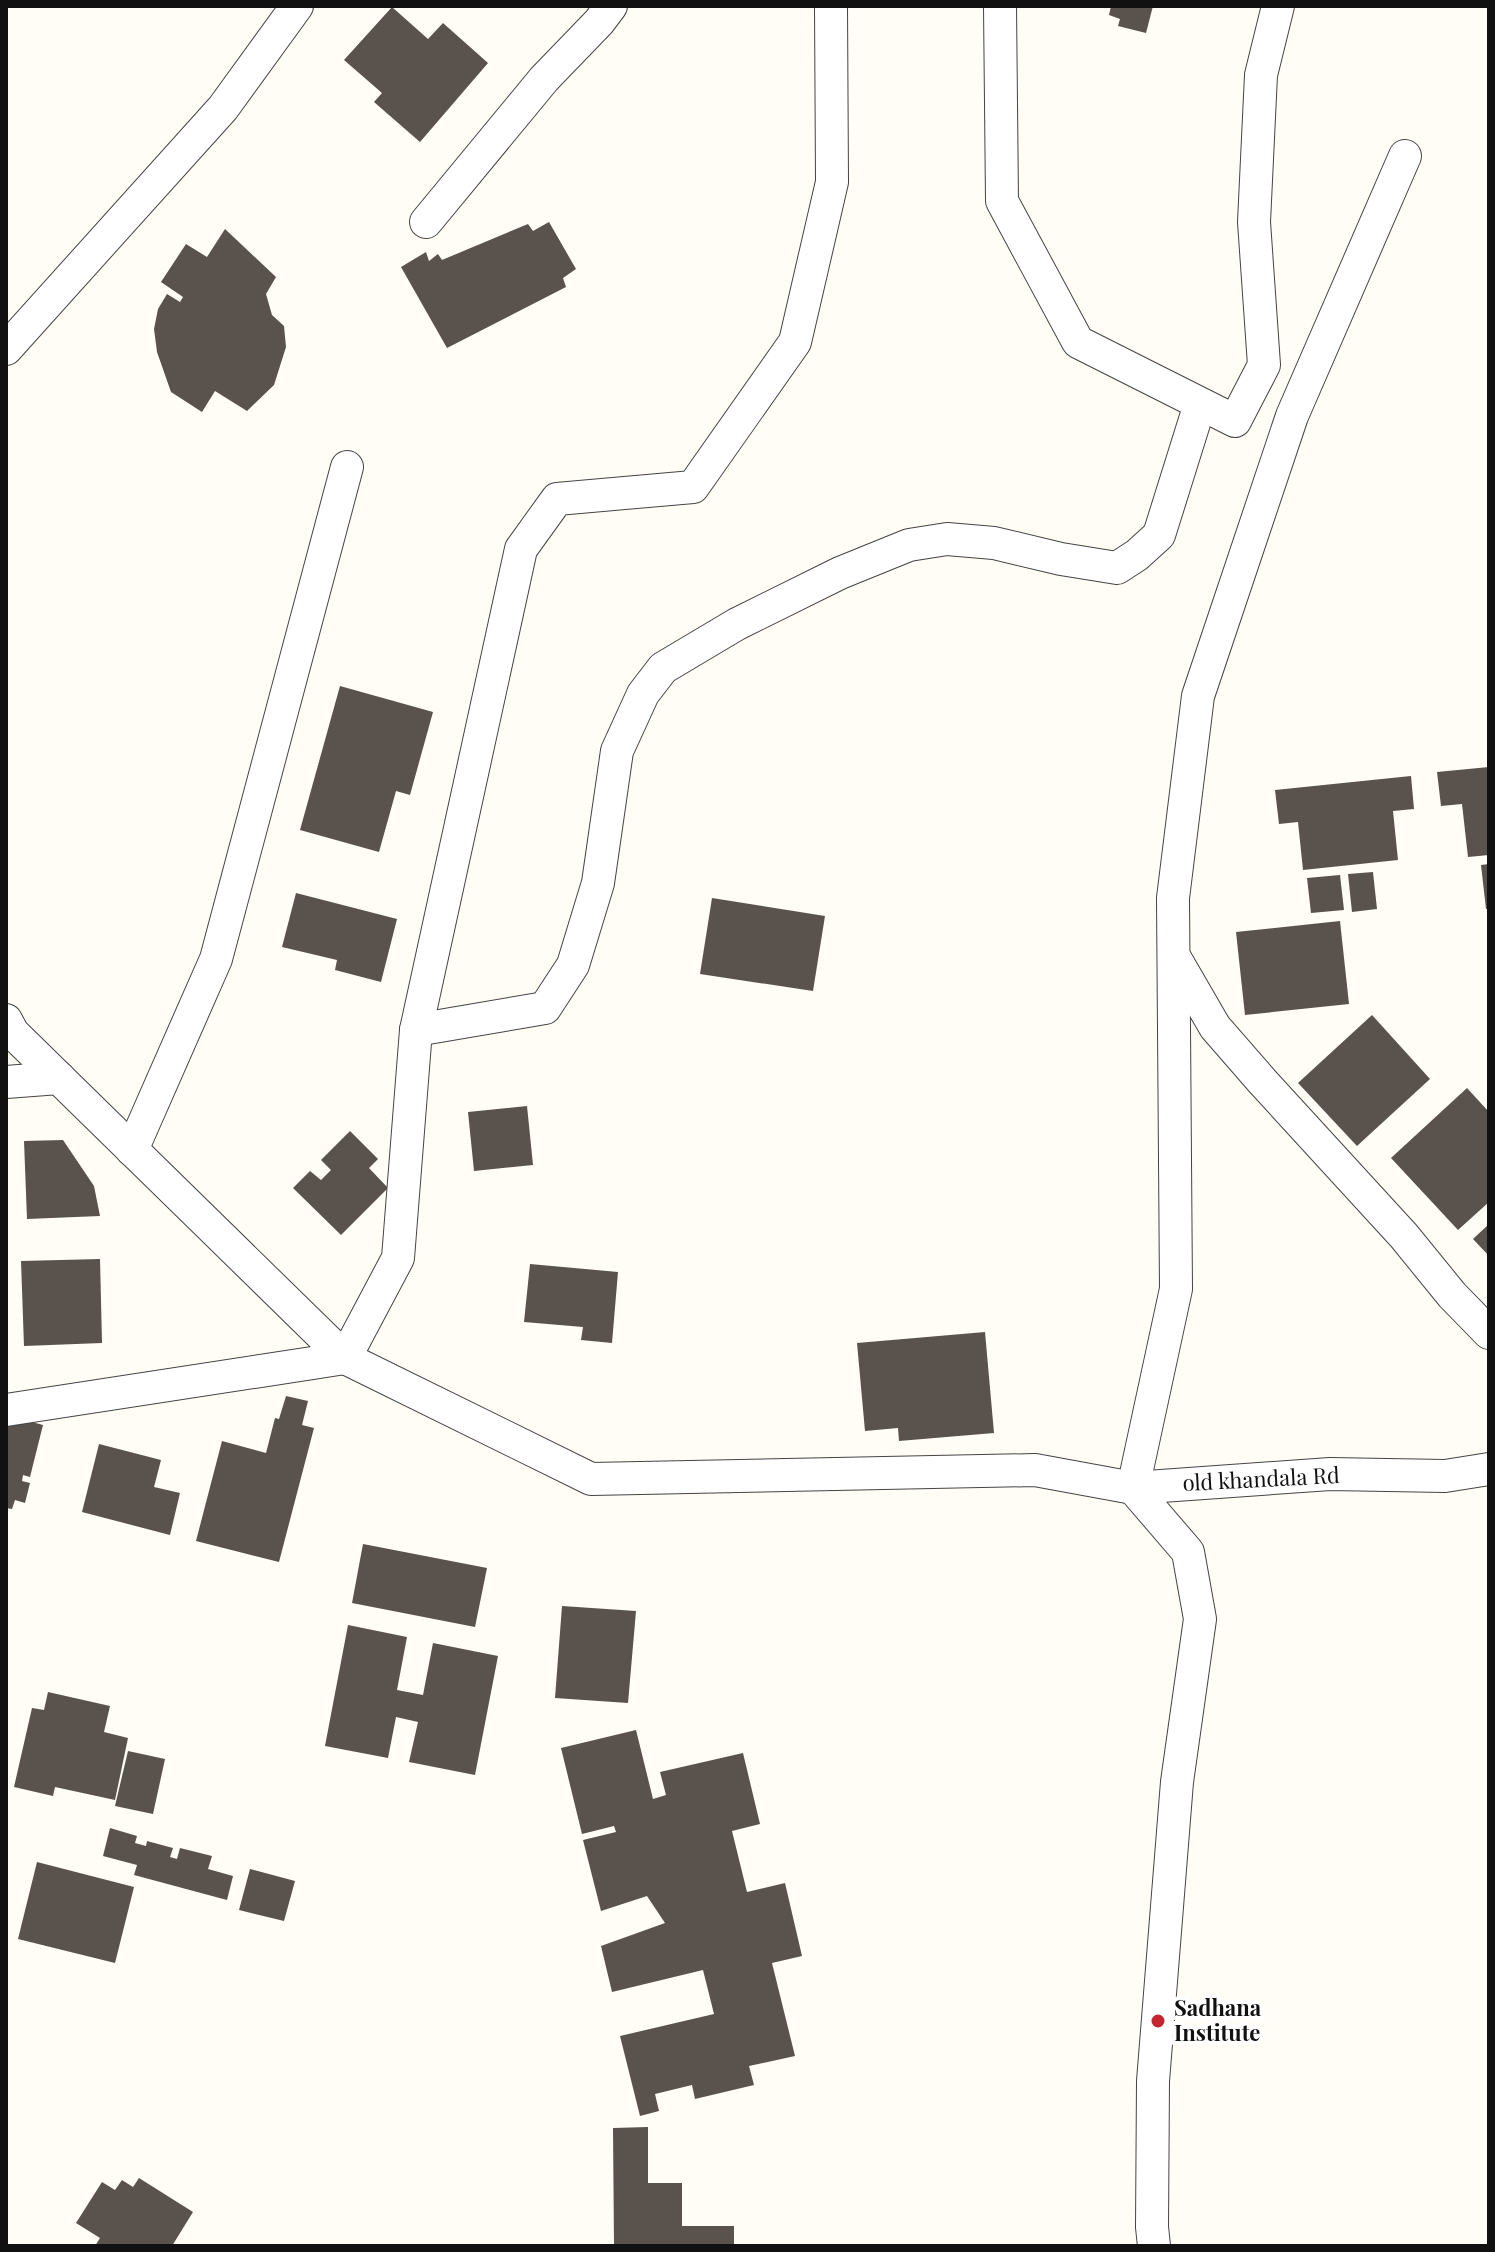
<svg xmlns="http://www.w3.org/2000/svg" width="1495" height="2252" font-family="'Playfair Display',serif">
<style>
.building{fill:#5a524d}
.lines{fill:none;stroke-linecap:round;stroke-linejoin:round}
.street-casing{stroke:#444;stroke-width:34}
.street{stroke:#fff;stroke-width:32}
.poi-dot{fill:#c4262e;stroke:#fff;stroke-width:3}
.labels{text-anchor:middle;stroke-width:8;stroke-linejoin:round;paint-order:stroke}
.street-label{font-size:22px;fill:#111;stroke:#fff}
.poi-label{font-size:22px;font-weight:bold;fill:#111;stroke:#fff;text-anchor:start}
</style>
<rect width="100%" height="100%" fill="#fffdf5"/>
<g class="building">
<path d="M1111,6h42l-7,27 -28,-7 2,-7 -11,-4z"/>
<path d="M392,7l36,32 15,-16 45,40 -68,79 -46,-40 8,-9 -38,-33z"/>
<path d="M549,222l27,47 -13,9 3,9 -119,61 -46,-81 25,-15 3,9 9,-7 4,6 86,-36 5,7z"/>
<path d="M225,229l51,48 -10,17 6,21 12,11 2,21 -12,38 -27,26 -32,-20 -13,21 -31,-20 -14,-40 -3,-23 4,-20 9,-15 13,8 3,-5 -22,-15 25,-38 21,13z"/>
<path d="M340,686l93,26 -23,83 -14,-4 -17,61 -79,-22z"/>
<path d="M1489,767v88l-21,2 -6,-53 -21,2 -4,-34z"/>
<path d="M1411,776l3,33 -21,2 5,49 -95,10 -5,-48 -19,2 -4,-34z"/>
<path d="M1489,864v45h-3l-5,-44z"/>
<path d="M1373,872l4,37 -25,3 -4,-38z"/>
<path d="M1340,875l4,35 -33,3 -4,-35z"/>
<path d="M296,893l101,26 -16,63 -46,-12 2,-10 -55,-13z"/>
<path d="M712,898l113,18 -12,75 -113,-17z"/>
<path d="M1340,921l9,83 -104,11 -9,-83z"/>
<path d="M1372,1015l58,64 -73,67 -59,-63z"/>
<path d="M1467,1088l22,24v90l-31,28 -67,-72z"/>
<path d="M527,1106l6,59 -59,6 -6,-59z"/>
<path d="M350,1131l28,28 -9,9 19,20 -47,47 -48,-47 17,-17 11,9 10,-10 -10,-10z"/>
<path d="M63,1140l31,46 6,30 -73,3 -3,-78z"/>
<path d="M1489,1224v32l-16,-17z"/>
<path d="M100,1259l2,84 -78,3 -3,-85z"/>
<path d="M530,1264l88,8 -6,71 -31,-3 2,-13 -59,-5z"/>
<path d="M985,1332l9,101 -95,8 -1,-13 -33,3 -8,-88z"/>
<path d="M286,1396l22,5 -6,24 12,3 -35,134 -83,-21 26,-100 44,12 9,-35 4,1z"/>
<path d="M6,1415l37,10 -13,52 -7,-2 -1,6 8,2 -5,20 -10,-3 -3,9 -6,-1z"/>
<path d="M99,1444l62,16 -7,27 26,6 -10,42 -88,-23z"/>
<path d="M363,1544l124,24 -12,59 -123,-24z"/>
<path d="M562,1606l74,5 -8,92 -73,-5z"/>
<path d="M348,1625l59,12 -10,53 26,5 10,-52 65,13 -23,119 -66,-13 9,-40 -22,-5 -8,41 -63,-12z"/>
<path d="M48,1692l62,14 -6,26 24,6 -13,62 -60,-13 -2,9 -39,-9 18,-79 12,2z"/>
<path d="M636,1730l17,69 13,-4 -6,-23 83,-19 17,71 -28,7 15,61 38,-9 17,73 -30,7 23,93 -46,10 5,19 -59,14 -3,-14 -37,9 4,17 -19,5 -20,-80 94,-22 -11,-44 -91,22 -11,-46 64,-23 -18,-27 -46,15 -18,-71 33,-8 -2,-6 -32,8 -21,-86z"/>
<path d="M128,1751l37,8 -12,55 -38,-8z"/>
<path d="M110,1828l27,8 -2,7 11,3 1,-5 26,7 -3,9 7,2 3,-11 32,8 -4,13 25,7 -6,24 -93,-25 3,-10 -34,-9z"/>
<path d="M37,1862l97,25 -19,76 -97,-24z"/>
<path d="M250,1869l45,12 -11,40 -45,-11z"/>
<path d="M648,2127v56h34v43h52v20h-120l-1,-118z"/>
<path d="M139,2178l54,34 -21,34h-77l5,-8 -24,-15 26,-41 13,8 7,-10 11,7z"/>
</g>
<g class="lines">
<defs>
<g id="street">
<path d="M1000,6l2,195 76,141 157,79 29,-56 -10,-143 7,-147 17,-69"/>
<path d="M426,222l118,-143 55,-57 12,-16"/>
<path d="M6,349l217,-241 74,-102"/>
<path d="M1175,958l40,69 47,54 142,155 48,59 37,38"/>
<path d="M6,1020l7,13 332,325 246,121 444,-9 98,18 197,-14 115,2 44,-7"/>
<path d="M416,1030l129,-22 28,-43 25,-82 19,-132 26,-57 20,-26 74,-44 103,-51 69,-28 38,-6 47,4 67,16 56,9 20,-13 22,-20 41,-131"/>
<path d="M6,1082l53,-4"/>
<path d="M132,1150l84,-191 131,-492"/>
<path d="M6,1410l339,-52 53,-100 18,-228 105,-481 36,-50 136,-12 102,-145 37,-160 -1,-176"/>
<path d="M1154,2246l-2,-19 1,-146 24,-299 23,-163 -12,-67 -55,-64 43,-199 -3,-391 25,-202 94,-280 113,-260"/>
</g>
</defs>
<use href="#street" class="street-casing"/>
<use href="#street" class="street"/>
</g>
<circle class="poi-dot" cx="1158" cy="2021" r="8"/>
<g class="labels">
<g class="street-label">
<text transform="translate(1261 1479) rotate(-3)" y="8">old khandala Rd</text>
</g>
<g class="poi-label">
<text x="1174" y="2016">Sadhana<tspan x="1174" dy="25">Institute</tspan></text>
</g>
</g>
<rect width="1495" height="2252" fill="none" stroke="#111111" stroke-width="16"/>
</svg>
